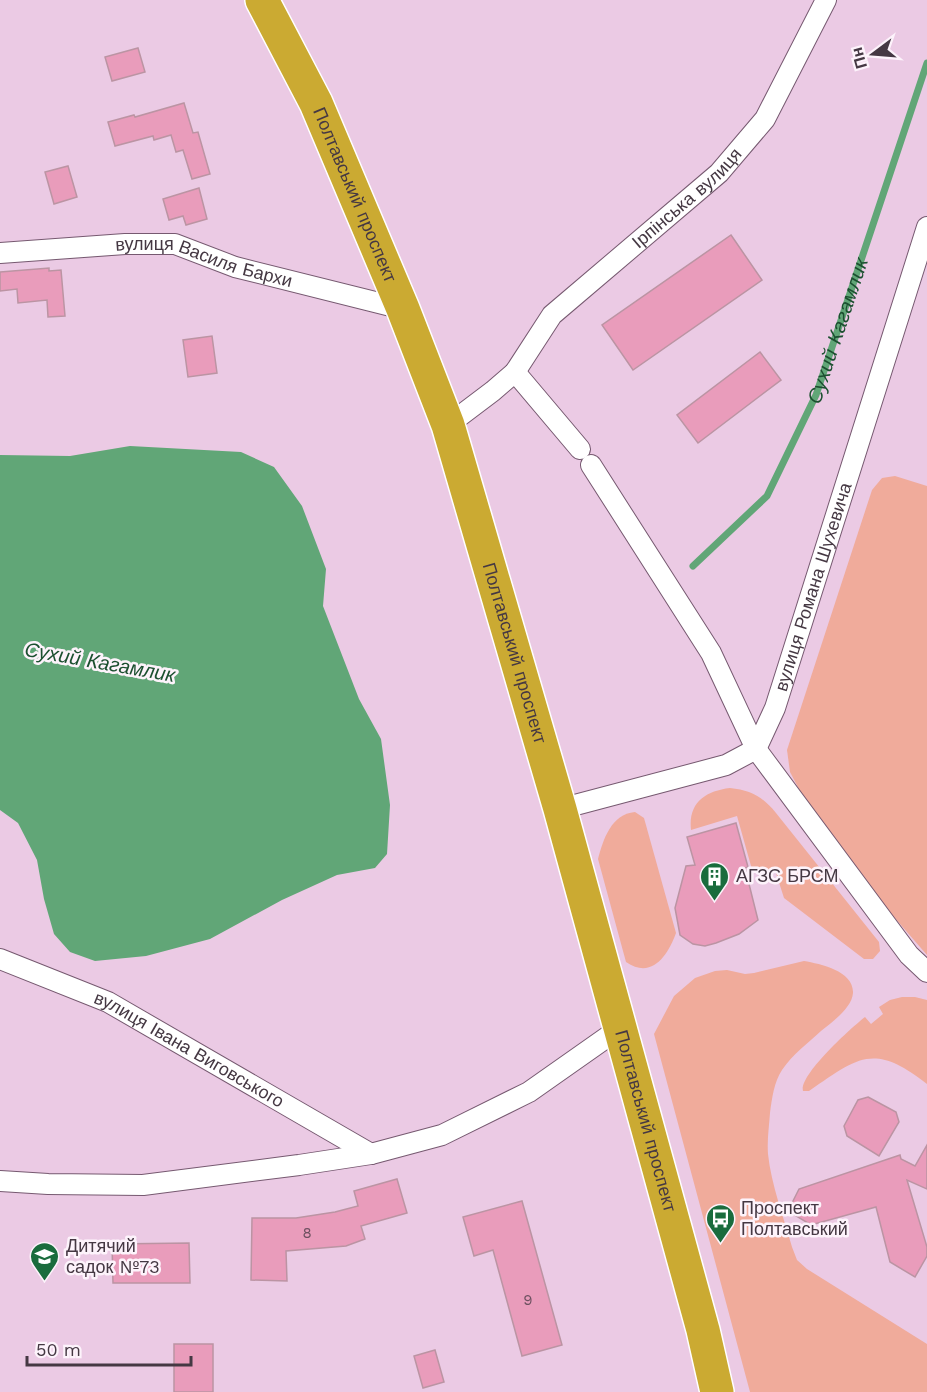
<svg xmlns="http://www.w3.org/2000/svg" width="927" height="1392" font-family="'Work Sans',sans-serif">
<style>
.green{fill:#f0ab9b}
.water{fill:#61a677}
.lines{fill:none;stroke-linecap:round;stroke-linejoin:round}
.stream{stroke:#61a677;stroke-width:7}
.building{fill:#e99cbb;stroke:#bb94a3;stroke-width:1.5}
.street-casing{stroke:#765970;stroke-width:22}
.highway-casing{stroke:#fff;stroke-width:36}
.street{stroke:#fff;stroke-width:20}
.highway{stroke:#cbaa32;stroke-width:33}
.labels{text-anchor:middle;stroke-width:5;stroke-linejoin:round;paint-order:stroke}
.number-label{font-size:15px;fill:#6e5161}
.street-label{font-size:18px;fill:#453843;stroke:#fdf3fb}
.poi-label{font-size:18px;fill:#453843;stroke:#fdf3fb;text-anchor:start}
.water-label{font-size:20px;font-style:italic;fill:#1c5030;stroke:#fdf3fb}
</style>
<rect width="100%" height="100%" fill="#ebcae4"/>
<g class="green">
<path d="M895,476l32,10v469l-54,-62 -70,-96 -13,-25 -3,-22 85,-260 10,-12z"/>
<path d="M730,788c21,2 33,9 46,25l103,129 1,9 -7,8h-9l-80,-61 -9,-28 -22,3 -16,-57 -46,14c-3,-27 14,-39 39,-42z"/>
<path d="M635,812l9,6 32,115c-8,22 -24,47 -50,29l-28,-103c5,-19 13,-45 37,-47z"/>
<path d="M804,961c17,3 50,10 49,32 -1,15 -21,29 -32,38 -13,12 -28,23 -39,39 -8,12 -10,28 -12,43 -1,14 -3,27 -2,41 3,30 16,64 24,93l5,13 10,9 120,75v48h-177l-96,-358 20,-38 21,-18 20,-7 12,-1 18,4 9,-1z"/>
<path d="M902,997h13l12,3v84c-53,-42 -69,-27 -118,7h-6c-4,-16 48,-63 62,-74l6,7 12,-10 -4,-7 11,-7z"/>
</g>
<path class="water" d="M130,446l111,6 33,15 28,39 24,63 -3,37 36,93 22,40 9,66 -3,49 -12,14 -38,7 -55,25 -72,39 -64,17 -51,5 -25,-9 -16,-18 -10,-35 -7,-39 -19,-37 -18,-13v-355l70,1z"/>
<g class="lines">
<path class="stream" id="s1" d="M693,566l74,-70 49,-101 111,-332"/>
</g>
<g class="building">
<path d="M138,48l7,24 -33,9 -7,-24z"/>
<path d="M184,103l9,30 5,-1 12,42 -18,5 -9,-29 -7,2 -5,-17 -17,5 -1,-4 -38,10 -7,-24 26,-7 1,2z"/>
<path d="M68,166l9,31 -23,7 -9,-32z"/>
<path d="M199,188l8,31 -21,6 -3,-9 -14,4 -6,-21z"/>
<path d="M731,235l31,45 -129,90 -31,-45z"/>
<path d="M49,268v3l12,-1 4,46 -17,1 -1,-17 -29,3 -1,-14 -17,2v-19z"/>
<path d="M212,336l5,37 -29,4 -5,-37z"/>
<path d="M760,352l21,28 -83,63 -21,-28z"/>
<path d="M736,823l12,44 -3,1 13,52 -19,14 -23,9 -11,3 -12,-2 -13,-9 -5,-27 11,-42 9,-1 -8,-28z"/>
<path d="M868,1097l28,15 3,10 -20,34 -32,-20 -3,-10 14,-26z"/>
<path d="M927,1145v44l-20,-9 20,67v9l-12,21 -25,-15 -14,-55 -65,18 -23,-14 11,-22 101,-34 1,4 14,7z"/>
<path d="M397,1179l10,34 -46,13 4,13 -19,7 -60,5 1,30 -36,-1 1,-62h44l39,-6 23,-6 -4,-15z"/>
<path d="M522,1201l40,144 -40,11 -29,-106 -19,6 -11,-39z"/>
<path d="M189,1243l1,40h-77l-1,-39z"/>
<rect x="174" y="1344" width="39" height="48"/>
<path d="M435,1350l9,32 -21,6 -9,-32z"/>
</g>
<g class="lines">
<defs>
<g id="street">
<path id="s2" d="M0,253l125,-9h50l60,23 168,42"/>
<path d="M515,372l65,77"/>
<path id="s3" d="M448,425l45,-34 22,-19 37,-57 167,-142 46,-54 61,-119"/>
<path d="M591,465l120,188 45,96 153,206 18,17"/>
<path id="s4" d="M560,809l166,-44 30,-16 19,-41 152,-481"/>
<path id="s5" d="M0,959l108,43 263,152"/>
<path d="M0,1181l48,3 95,1 156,-20 72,-11 71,-19 87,-43 91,-64"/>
</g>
<g id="highway">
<path id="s6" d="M262,0l54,103 87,206 45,116 112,384 143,521 14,62"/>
</g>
</defs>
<use href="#street" class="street-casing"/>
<use href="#highway" class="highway-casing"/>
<use href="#street" class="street"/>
<use href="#highway" class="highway"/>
</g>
<defs>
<symbol id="building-pin" viewBox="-11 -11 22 30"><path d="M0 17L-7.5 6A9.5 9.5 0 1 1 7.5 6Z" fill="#1a6c3d" stroke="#fdf3fb"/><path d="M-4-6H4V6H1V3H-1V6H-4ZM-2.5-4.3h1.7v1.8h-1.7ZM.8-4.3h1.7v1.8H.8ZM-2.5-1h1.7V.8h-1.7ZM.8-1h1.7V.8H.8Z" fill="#fff"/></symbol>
<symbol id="bus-pin" viewBox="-11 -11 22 30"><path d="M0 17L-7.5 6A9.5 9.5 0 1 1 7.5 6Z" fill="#1a6c3d" stroke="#fdf3fb"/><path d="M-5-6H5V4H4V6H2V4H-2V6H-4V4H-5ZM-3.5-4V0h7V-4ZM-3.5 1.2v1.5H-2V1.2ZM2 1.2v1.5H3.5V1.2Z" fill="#fff"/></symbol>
<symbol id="school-pin" viewBox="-11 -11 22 30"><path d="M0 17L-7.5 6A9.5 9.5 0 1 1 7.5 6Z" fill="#1a6c3d" stroke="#fdf3fb"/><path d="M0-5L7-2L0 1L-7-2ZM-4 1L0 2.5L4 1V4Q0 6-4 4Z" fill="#fff"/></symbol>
</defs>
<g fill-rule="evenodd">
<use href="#building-pin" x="698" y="860" width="33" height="45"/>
<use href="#bus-pin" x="704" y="1202" width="33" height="45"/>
<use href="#school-pin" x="28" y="1240" width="33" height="45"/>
</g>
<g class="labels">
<g class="number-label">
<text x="307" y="1238">8</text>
<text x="528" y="1305">9</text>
</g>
<g class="street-label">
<text dy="6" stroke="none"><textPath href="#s6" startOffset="216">Полтавський проспект</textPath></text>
<text dy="6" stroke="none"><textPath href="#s3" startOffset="332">Ірпінська вулиця</textPath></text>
<text dy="6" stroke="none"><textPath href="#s2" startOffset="207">вулиця Василя Бархи</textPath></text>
<text dy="6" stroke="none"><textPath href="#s4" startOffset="378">вулиця Романа Шухевича</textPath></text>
<text dy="6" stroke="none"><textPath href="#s6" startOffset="702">Полтавський проспект</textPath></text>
<text dy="6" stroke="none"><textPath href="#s5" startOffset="210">вулиця Івана Виговського</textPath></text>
<text dy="6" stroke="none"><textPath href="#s6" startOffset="1188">Полтавський проспект</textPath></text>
</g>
<g class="poi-label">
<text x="736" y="882">АГЗС БРСМ</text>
<text x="741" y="1214">Проспект<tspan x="741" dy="21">Полтавський</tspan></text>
<text x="66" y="1252">Дитячий<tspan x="66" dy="21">садок №73</tspan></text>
</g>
<g class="water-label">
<text dy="7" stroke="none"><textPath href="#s1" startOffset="282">Сухий Кагамлик</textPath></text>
<text transform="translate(100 662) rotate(10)" y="7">Сухий Кагамлик</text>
</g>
</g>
<g transform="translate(873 54) rotate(254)" stroke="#fdf3fb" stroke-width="4.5" paint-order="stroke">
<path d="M0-4.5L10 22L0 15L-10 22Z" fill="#453843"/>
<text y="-9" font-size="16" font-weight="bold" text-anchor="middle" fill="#453843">Пн</text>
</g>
<path d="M27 1356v9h164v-9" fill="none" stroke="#453843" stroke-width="3"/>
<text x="36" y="1356" font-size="18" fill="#453843" stroke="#fdf3fb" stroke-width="4.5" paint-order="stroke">50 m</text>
</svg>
